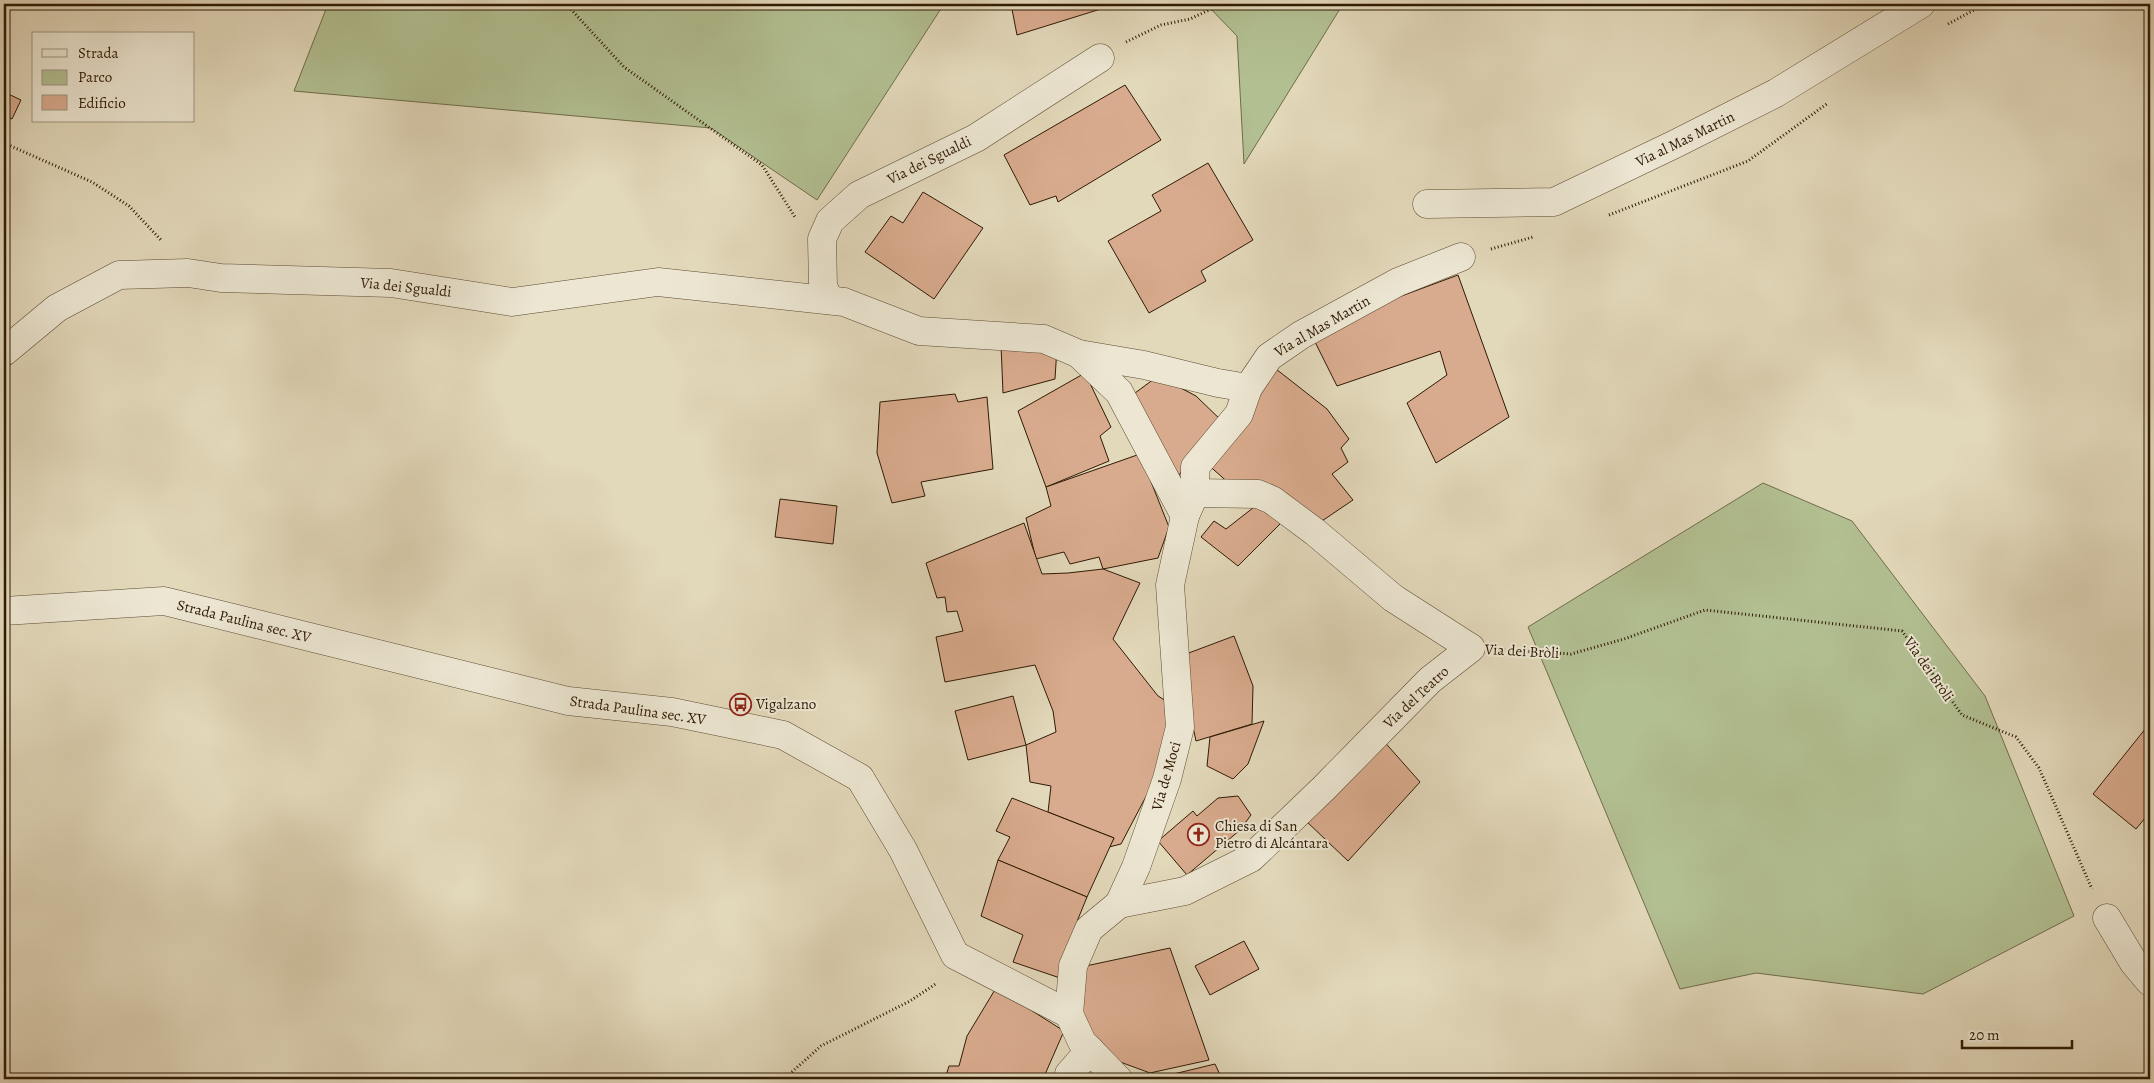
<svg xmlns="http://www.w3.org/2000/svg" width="2154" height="1083" font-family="Alegreya,serif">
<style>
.green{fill:#b2bf91;stroke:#706c4a}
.building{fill:#d9ab8e;stroke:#2f1a04}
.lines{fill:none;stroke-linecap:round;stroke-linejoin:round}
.minor-casing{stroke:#5c4a32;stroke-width:29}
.path{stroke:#2f1a04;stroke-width:3;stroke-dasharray:1 2.5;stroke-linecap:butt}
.minor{stroke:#ece6d2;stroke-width:28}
.labels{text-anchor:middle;stroke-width:4;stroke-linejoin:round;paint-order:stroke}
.street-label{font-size:15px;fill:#2f1a04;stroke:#ece6d2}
.poi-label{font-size:15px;fill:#2f1a04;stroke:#ece6d2;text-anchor:start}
</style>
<rect width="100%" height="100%" fill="#e2d8ba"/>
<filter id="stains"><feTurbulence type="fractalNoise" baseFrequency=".004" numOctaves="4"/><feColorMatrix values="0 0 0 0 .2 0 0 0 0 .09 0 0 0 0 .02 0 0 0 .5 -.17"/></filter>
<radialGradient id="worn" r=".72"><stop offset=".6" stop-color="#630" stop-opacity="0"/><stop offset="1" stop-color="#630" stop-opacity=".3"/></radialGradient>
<g class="green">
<path d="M328,4h616l-127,196 -106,-72 -417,-37z"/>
<path d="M1206,4h137l-99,160 -7,-128z"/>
<path d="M1763,483l89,38 133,175 89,220 -151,78 -167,-21 -76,16 -152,-362z"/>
</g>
<g class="building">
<path d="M1011,4h92l1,4 -87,27z"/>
<path d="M1125,85l36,55 -103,62 -2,-6 -26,9 -26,-50z"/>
<path d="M4,92l17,8 -9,19 -8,-4z"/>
<path d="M1208,163l45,77 -52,31 5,10 -57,32 -41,-72 53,-30 -9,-16z"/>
<path d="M923,192l60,36 -49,71 -69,-47 26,-36 12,7z"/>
<path d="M1458,275l51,142 -73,46 -29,-60 40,-28 -7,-24 -103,35 -23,-46 82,-42z"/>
<path d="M1001,345l56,2 -2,32 -52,14z"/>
<path d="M1276,369l51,40 22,30 -8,9 7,14 -16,12 21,26 -37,25 -85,-40 -26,-23z"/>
<path d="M1085,373l26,54 -11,9 9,25 -63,26 -28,-76z"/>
<path d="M1158,376l38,20 28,27 -46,53 -47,-80z"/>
<path d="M955,394l3,8 29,-5 6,72 -72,13 4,14 -33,7 -15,-50 3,-51z"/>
<path d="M1140,454l29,73 -11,31 -55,11 -4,-12 -29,7 -6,-12 -28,7 -10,-41 25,-12 -5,-19z"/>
<path d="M780,499l57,7 -4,38 -58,-7z"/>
<path d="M1258,504l25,17 -45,45 -37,-29 13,-16 12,8z"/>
<path d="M1024,523l18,51 26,-1 35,-4 37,14 -27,56 45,57 13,8 -9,62 -41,78 -12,3 5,-9 -66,-26 3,-26 -21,-4 -4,-37 30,-13 -3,-21 -18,-46 -90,17 -9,-45 27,-6 -6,-20 -10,1 -2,-15 -8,1 -11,-35z"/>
<path d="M1234,636l19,50 -1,38 -56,17 -18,-84z"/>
<path d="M1013,696l13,49 -58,15 -13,-49z"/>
<path d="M1264,721l-16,43 -15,15 -26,-13 3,-29z"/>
<path d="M2150,723v89l-14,17 -43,-35z"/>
<path d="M1381,738l39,44 -72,79 -43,-41z"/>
<path d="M1238,796l13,19 -11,15 -53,45 -29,-34 35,-30 4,5 21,-18z"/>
<path d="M1012,798l102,40 -27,59 -89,-37 12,-23 -14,-6z"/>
<path d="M998,860l89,37 -9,22 -18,59 -47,-16 10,-27 -42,-19z"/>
<path d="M1244,941l15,28 -49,26 -15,-29z"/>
<path d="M1170,948l39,112 -59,13 -46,-17 -24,-34 1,-55z"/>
<path d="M996,988l68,43 -21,48h-98l4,-13h10l8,-30z"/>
<path d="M1215,1064l7,15h-69z"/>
</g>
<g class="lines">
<defs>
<g id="minor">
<path d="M1427,204l127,-2 121,-58 101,-51 145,-89"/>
<path d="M829,300l-6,-14 -1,-47 8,-18 29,-26 117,-57 124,-80"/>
<path d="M4,352l53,-44 62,-33 69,-2 33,5 170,5 121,19 146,-20 186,20 75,29 125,8 35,15 65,11 74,18 30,5"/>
<path d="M1079,354l40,38 66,124"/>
<path d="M4,611l160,-10 404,100 104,11 111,23 77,43 43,72 52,105 114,59 13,28 36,37"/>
<path d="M1119,904l66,-13 66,-33 73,-70 106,-108 41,-32 -78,-50 -78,-66 -43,-32 -14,-6 -63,-1"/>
<path d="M2107,918l27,45 16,19"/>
<path d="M1069,1014l4,-48 16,-37 30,-25 17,-37 31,-88 13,-52 -10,-142 15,-69 10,-23v-26l44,-53 9,-26 21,-31 32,-22 97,-53 63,-25"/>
<path d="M1068,1079l1,-5 21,-24"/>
</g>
</defs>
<use href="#minor" class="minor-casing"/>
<g class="path">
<path d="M566,4l58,63 138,98 33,52"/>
<path d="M1948,24l37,-20"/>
<path d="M1126,42l35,-17 29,-6 32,-15"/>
<path d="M4,143l88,39 37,24 32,34"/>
<path d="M1609,215l139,-54 80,-58"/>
<path d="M1491,249l42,-12"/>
<path d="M1504,650l67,4 53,-15 81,-29 197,21 60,84 54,22 23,31 53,121"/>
<path d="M784,1079l37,-33 89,-45 27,-18"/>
</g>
<use href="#minor" class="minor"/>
</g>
<defs>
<symbol id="bus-ring" viewBox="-11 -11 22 22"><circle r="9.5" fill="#ece6d2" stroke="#8f2418" stroke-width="1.5"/><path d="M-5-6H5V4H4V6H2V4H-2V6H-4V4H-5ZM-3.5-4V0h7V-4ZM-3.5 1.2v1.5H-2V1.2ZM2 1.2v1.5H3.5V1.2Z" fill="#8f2418"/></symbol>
<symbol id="church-ring" viewBox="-11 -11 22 22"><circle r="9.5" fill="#ece6d2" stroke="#8f2418" stroke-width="1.5"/><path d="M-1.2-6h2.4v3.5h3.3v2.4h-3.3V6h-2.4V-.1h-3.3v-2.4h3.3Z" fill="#8f2418"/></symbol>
</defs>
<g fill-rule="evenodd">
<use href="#bus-ring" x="728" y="692" width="25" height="25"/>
<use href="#church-ring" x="1186" y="822" width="25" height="25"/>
</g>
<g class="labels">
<g class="street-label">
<text transform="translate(1685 139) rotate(-26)" y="5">Via al Mas Martin</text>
<text transform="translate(929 160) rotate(-26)" y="5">Via dei Sgualdi</text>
<text transform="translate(406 287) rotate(6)" y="5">Via dei Sgualdi</text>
<text transform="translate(1322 326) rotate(-30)" y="5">Via al Mas Martin</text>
<text transform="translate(244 621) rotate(14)" y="5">Strada Paulina sec. XV</text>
<text transform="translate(1522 651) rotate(3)" y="5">Via dei Bròli</text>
<text transform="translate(1929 669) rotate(55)" y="5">Via dei Bròli</text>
<text transform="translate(1416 697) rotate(-43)" y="5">Via del Teatro</text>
<text transform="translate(638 710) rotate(8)" y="5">Strada Paulina sec. XV</text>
<text transform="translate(1166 776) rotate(-74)" y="5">Via de Moci</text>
</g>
<g class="poi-label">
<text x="756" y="709">Vigalzano</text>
<text x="1215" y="831">Chiesa di San<tspan x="1215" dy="17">Pietro di Alcántara</tspan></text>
</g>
</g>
<rect width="2154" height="1083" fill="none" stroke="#e2d8ba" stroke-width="20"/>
<rect x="5" y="5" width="2144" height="1073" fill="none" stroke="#2f1a04" stroke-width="2.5"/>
<rect x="10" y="10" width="2134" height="1063" fill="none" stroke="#2f1a04"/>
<rect x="32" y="32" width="162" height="90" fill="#ece6d2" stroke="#a09480"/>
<rect x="42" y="49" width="25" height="8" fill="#ece6d2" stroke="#a09480"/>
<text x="78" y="58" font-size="15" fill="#2f1a04">Strada</text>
<rect x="42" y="70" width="25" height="15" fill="#b2bf91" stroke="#a09480"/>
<text x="78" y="82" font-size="15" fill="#2f1a04">Parco</text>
<rect x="42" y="95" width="25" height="15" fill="#d9ab8e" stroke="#a09480"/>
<text x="78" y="108" font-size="15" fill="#2f1a04">Edificio</text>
<path d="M1962 1040v8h110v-8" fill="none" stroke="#2f1a04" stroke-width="2.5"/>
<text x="1969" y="1040" font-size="15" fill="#2f1a04" stroke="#ece6d2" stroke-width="4" paint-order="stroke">20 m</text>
<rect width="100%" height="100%" filter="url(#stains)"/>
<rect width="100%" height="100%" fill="url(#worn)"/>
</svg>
